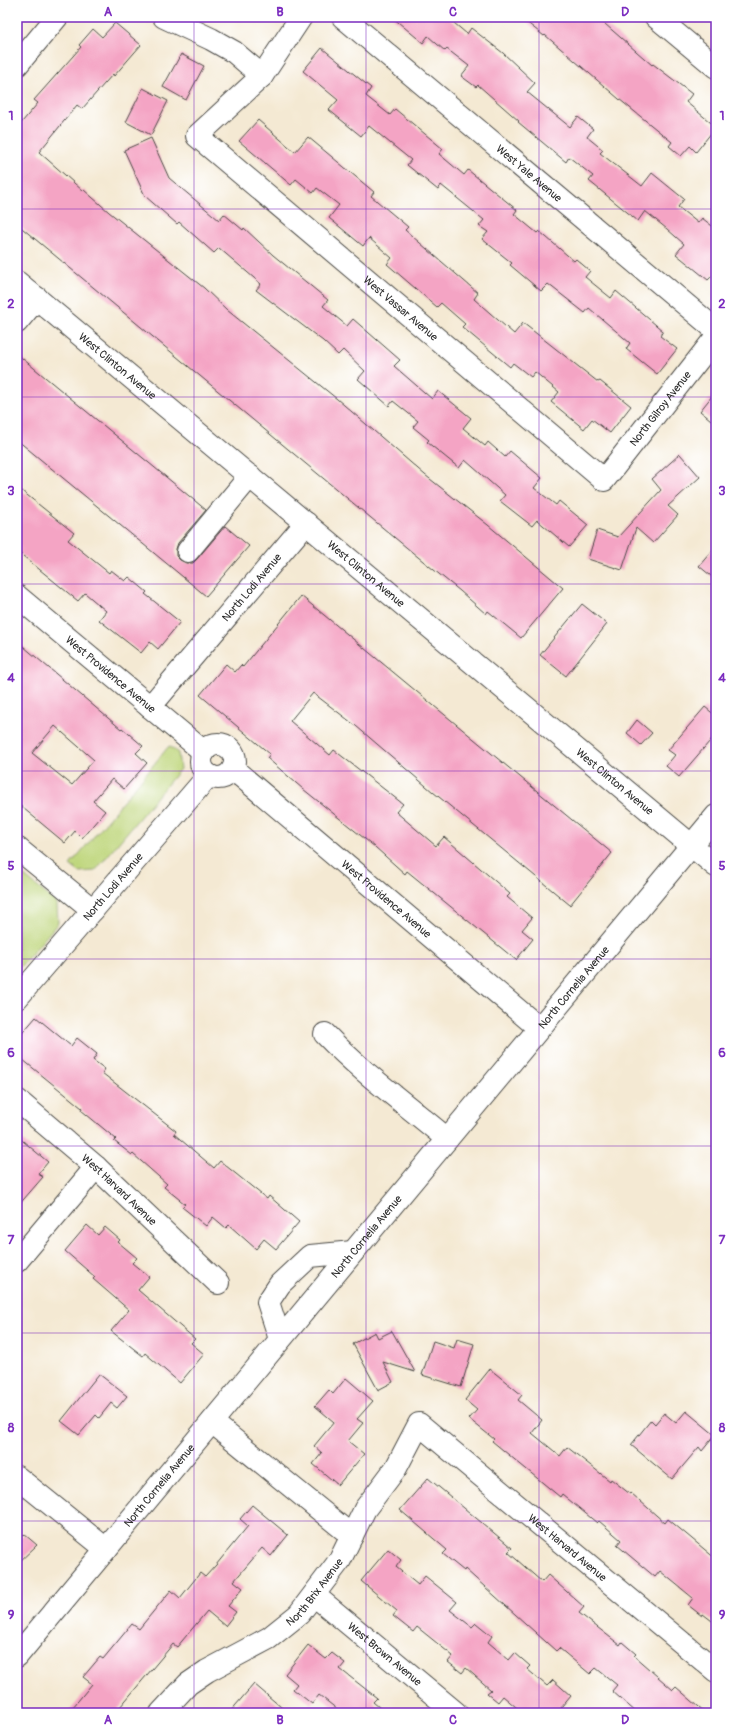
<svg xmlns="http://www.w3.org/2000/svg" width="733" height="1730" font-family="Pangolin,sans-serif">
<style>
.green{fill:#bdd579;stroke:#748052}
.building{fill:#f4a4c4;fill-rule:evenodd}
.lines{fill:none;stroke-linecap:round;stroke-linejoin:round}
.minor-casing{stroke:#494844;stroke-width:24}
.major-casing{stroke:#494844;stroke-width:24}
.minor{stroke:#fff;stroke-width:22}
.major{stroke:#fff;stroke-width:22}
.grid{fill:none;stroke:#7b2cbf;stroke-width:1;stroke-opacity:0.55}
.labels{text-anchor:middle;stroke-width:3;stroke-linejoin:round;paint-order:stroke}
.street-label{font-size:11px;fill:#2b2b2b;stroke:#fff}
.neatline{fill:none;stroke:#7b2cbf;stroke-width:1.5}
.grid-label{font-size:13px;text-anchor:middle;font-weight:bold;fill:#7b2cbf}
</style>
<rect width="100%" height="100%" fill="#fff"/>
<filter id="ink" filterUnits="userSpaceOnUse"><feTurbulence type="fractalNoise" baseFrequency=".025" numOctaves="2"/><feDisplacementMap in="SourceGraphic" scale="8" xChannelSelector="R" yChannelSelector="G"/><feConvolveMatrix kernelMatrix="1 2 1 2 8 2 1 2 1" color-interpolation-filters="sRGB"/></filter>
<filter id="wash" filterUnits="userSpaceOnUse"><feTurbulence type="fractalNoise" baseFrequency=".012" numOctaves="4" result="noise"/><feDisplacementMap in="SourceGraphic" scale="16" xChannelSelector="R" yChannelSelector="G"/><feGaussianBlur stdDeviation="0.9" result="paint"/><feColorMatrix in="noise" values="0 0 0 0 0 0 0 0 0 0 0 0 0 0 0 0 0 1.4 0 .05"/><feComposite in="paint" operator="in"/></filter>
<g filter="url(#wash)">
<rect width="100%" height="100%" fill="#f4e9d3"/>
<g class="green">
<path d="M169,746l9,7 2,16 -85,102 -16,1 -9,-7z"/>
<path d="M17,870l40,33 1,20 -41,48z"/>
</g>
<g id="blocks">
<g class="building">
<path d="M392,17h55l20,17 4,-6 32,25 32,30 -8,9 43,35 8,-10 15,12 -6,8 16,13 -3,3 42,33 10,-13 32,26 -6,8 20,16 4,-5 14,11v43l-8,8 -32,-26 8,-10 -17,-15 -22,-18 -7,10 -49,-40 4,-5 -24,-19 -3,5 -48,-40 1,-1 -41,-36 -2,2 -15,-11 8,-10 -22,-17 -2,2 -17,-15 -5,7z"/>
<path d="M520,17h77l55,48 1,-1 39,30 -6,8 30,25 -20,25 -6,-6 -9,10 -12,-10 3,-4 -53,-43 -74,-64 -1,1z"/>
<path d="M115,23l26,22 -27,31 -1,-2 -31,35 -5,-4 -38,47 44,39 1,-1 25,22 95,76 23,22 110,89 88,76 63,50 75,63 -42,50 -33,-27 -2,3 -26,-23 -42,-34 -401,-333v-96l21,-25 -4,-3 47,-53 -2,-2 14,-16 9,8z"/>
<path d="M322,48l49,40 -5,8 24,19 5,-6 48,40 -4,5 25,21 4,-5 49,40 -3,4 23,19 2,-2 35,30 2,-2 14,12 -5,6 26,21 5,-7 47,40 -3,5 17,13 -20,25 -31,-25 4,-6 -41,-35 -4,5 -37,-29 -7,7 -31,-26 2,-2 -30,-24 6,-7 -9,-6 5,-6 -43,-35 -3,5 -31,-25 4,-5 -42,-34 -8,10 -32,-26 9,-10 -35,-29z"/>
<path d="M181,54l23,12 -18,34 -23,-13z"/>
<path d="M143,88l25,13 -17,34 -25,-13z"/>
<path d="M258,120l37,32 13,-15 66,55 -3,4 37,31 -3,3 73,63 -4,6 40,35 9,-11 75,59 2,-1 31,25 -21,27 -18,-14 -8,10 -33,-27 8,-10 -24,-20 -4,5 -18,-14 -3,4 -48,-40 3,-3 -24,-21 -4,4 -50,-43 5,-6 -23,-20 -6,8 -34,-28 10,-13 -22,-17 -4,5 -17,-14 -5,6 -52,-44z"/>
<path d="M151,138l18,40 50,42 5,-6 19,16 1,-2 29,27 55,45 -5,6 24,20 6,-7 47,41 -6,6 38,33 6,-8 33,27 -8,10 22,18 3,-4 17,15 5,-6 32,27 -8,10 22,17 3,-4 29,24 -19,22 -32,-27 -5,6 -32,-25 5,-6 -40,-35 -6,8 -32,-26 2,-2 -16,-13 5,-6 -25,-20 -4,5 -31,-27 7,-8 -22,-21 -5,5 -15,-14 -67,-51 5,-6 -42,-36 -5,5 -35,-31 -2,2 -32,-28 -21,-46z"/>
<path d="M17,354l189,156 -28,33 -2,6v7l4,4 6,3h7l4,-4 28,-33 24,20 -43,50 -189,-156z"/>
<path d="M716,391v33l-16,-13z"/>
<path d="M680,454l20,23 -32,29 10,9 -25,28 -17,-15 -14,42 -34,-11 9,-29 21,7 43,-47 -9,-11z"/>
<path d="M17,487l57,46 -6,7 41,33 2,-3 14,11 4,-4 18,15 -2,2 35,28 -22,27 -8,-7 -9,11 -42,-33 7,-9 -21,-18 -7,8 -61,-50z"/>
<path d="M716,546v34l-17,-14z"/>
<path d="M301,596l311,257 -42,52 -137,-113 -77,-66 -43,-33 -23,28 40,34 4,-5 69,54 -7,8 40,34 8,-9 66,57 -3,3 25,21 -10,12 11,9 -17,21 -109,-89 -2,3 -30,-27 -72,-58 -36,-31 3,-4 -70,-59 26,-31 9,8 6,-7 2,2z"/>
<path d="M582,604l25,20 -41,52 -26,-21z"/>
<path d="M17,641l104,88 1,-1 21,18 -7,7 11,10 -23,26 -12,-10 -19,22 12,10 -23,27 -7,-7 -10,12 -48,-40zM55,726l39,34 -22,25 -40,-32z"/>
<path d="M705,707l11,9v18l-37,43 -13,-11 9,-11 -7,-5z"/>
<path d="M637,720l15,13 -11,12 -14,-12z"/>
<path d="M36,1017l35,29 6,-8 20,16 -4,6 12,9 -3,4 74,58 -2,3 40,34 6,-7 47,38 2,-3 30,26 -23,27 -12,-10 -8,10 -27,-24 -3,3 -13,-11 -7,9 -24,-19 3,-3 -21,-17 3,-3 -34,-30 -1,1 -18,-14 2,-2 -35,-29 1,-2 -65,-53v-16z"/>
<path d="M17,1136l31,26 -10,12 5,3 -26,30z"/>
<path d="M87,1225l11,10 7,-8 15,13 -2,2 19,16 -5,5 17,14 -11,13 57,49 -4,4 13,11 -24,29 -35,-30 -2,3 -32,-25 18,-21 -36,-31 2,-2 -30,-26z"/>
<path d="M392,1331l23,41 -32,-10 10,20 -15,8 -25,-46 22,-12 3,6z"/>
<path d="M457,1339l17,5 -13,43 -39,-12 11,-34 21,7z"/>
<path d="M490,1369l32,26 -4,5 24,20 -10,13 28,23 7,-9 43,34 1,-2 19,15 1,-1 34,30 3,-4 48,40v65l-13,-10 -1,2 -14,-11 5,-7 -33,-27 -5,6 -38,-32 4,-5 -22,-19 -2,2 -35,-29 -2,3 -68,-56 2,-2 -25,-20 8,-9 -12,-10z"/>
<path d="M99,1374l28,22 -10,12 -6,-5 -12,15 -3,-3 -17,20 -18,-14z"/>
<path d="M346,1378l27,23 -16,18 6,4 -15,18 16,13 -26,31 -25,-21 9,-11 -8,-7 20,-24 -19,-16 14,-16 4,4z"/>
<path d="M686,1411l29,24 -13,16 -3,-4 -27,32 -41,-34 20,-25 4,4 9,-11 12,10z"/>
<path d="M428,1478l84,70 -4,4 34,30 6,-7 36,32 -5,6 41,32 2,-3 14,12 -2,2 39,34 3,-3 30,26h-69l-25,-22 5,-6 -21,-17 -6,6 -31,-26 -3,3 -91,-82 -1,2 -21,-17 4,-4 -47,-40z"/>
<path d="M252,1505l36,30 -17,21 -9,-8 -28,33 9,7 -15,18 8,6 -11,14 -18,-15 -30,36 -4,-3 -58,69h-47l24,-29 -9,-7 17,-20 3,2 29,-35 7,5 32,-39 9,8 20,-25 5,4 11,-12 32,-39 -8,-7z"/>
<path d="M24,1534l13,11 -20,19v-22z"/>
<path d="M388,1549l13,11 -5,7 22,18 7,-9 32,26 -7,8 22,17 4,-4 16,13 -4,6 21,18 6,-7 15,13 -3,3 20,17 6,-6 18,16 -14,17h-34l-20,-17 -5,6 -11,-9 4,-3 -25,-22 -4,5 -14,-11 5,-6 -36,-29 -4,5 -20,-16 4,-5 -36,-30z"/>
<path d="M308,1645l18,14 6,-6 13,10 -5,6 37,29 -4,4 13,11h-44l-23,-18 -7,9 -19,-15 4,-5 -12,-10z"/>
<path d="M254,1684l34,29h-59z"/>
</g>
</g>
</g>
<g filter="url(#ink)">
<use href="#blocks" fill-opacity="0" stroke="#494844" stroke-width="1"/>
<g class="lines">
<defs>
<g id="minor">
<path d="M164,17l47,22 23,13 28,24"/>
<path id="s1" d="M301,17l-39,59 -65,60 407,344 112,-143"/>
<path id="s2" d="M343,17l373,313"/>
<path d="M656,17l60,50"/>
<path d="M17,65l40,-48"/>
<path d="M17,322l20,-24"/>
<path d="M188,551l62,-75"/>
<path id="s3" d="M17,596l187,156"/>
<path id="s4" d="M150,707l156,-184"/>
<circle cx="218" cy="761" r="17"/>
<path id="s5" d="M233,769l306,259"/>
<path d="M17,848l76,62"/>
<path id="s6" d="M17,998l192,-223"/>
<path d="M325,1034c37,39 81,70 122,105"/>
<path id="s7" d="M17,1100l79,67 122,116"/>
<path d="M17,1261l79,-94"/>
<path d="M280,1339l-12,-37 12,-18 30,-28 43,-4"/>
<path d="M212,1422l140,114"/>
<path d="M17,1477l89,72"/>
<path id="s8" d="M314,1595l142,118"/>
<path id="s9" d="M17,1656l699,-840"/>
<path id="s10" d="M161,1713l27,-29 19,-13 62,-33 30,-24 41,-54 25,-51 31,-41 23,-44 297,247"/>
</g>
<g id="major">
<path id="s11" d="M17,282l699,584"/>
</g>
</defs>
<use href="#minor" class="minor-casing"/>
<use href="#major" class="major-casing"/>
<use href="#minor" class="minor"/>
<use href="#major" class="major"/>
</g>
</g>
<path class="grid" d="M194,17v1696M366,17v1696M539,17v1696M17,209h699M17,397h699M17,584h699M17,771h699M17,959h699M17,1146h699M17,1333h699M17,1521h699"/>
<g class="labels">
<g class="street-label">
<text dy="4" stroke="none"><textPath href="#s2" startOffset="243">West Yale Avenue</textPath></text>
<text dy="4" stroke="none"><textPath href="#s1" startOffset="426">West Vassar Avenue</textPath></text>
<text dy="4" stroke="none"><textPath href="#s11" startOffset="131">West Clinton Avenue</textPath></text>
<text dy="4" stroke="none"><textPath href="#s1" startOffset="783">North Gilroy Avenue</textPath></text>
<text dy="4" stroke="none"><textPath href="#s11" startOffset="455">West Clinton Avenue</textPath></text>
<text dy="4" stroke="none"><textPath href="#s4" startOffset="157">North Lodi Avenue</textPath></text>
<text dy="4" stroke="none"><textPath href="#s3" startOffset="122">West Providence Avenue</textPath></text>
<text dy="4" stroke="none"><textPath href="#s11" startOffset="779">West Clinton Avenue</textPath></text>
<text dy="4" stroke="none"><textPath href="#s6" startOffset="147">North Lodi Avenue</textPath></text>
<text dy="4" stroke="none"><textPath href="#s5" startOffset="201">West Providence Avenue</textPath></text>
<text dy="4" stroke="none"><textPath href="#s9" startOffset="870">North Cornelia Avenue</textPath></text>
<text dy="4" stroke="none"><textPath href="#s7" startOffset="136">West Harvard Avenue</textPath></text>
<text dy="4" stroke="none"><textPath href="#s9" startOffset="546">North Cornelia Avenue</textPath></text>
<text dy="4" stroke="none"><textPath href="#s9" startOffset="222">North Cornelia Avenue</textPath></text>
<text dy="4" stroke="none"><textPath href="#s10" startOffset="590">West Harvard Avenue</textPath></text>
<text dy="4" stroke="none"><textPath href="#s10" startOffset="198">North Brix Avenue</textPath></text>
<text dy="4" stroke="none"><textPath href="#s8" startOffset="92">West Brown Avenue</textPath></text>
</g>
</g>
<rect width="733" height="1730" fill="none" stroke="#fff" stroke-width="44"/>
<rect x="22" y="22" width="689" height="1686" class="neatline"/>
<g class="grid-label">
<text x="108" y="16">A</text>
<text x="280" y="16">B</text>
<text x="453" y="16">C</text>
<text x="625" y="16">D</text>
<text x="11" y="120">1</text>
<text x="722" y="120">1</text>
<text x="11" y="308">2</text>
<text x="722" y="308">2</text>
<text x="11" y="495">3</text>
<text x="722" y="495">3</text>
<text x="11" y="682">4</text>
<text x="722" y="682">4</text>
<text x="11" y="870">5</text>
<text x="722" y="870">5</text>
<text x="11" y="1057">6</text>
<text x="722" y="1057">6</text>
<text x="11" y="1244">7</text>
<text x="722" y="1244">7</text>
<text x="11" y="1432">8</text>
<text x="722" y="1432">8</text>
<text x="11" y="1619">9</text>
<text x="722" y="1619">9</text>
<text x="108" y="1724">A</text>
<text x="280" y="1724">B</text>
<text x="453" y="1724">C</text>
<text x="625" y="1724">D</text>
</g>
</svg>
